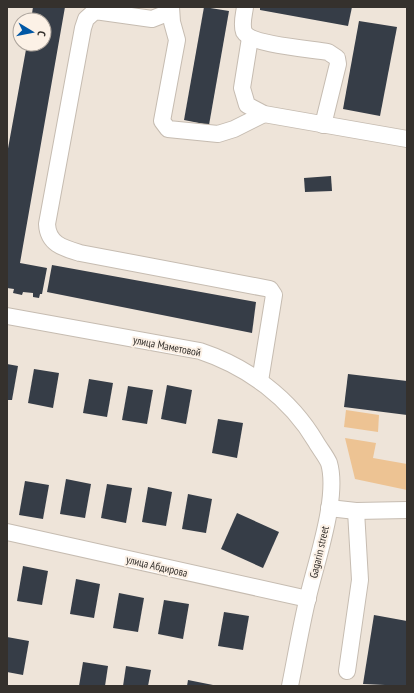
<svg xmlns="http://www.w3.org/2000/svg" width="414" height="693" font-family="'PT Sans Narrow',sans-serif">
<style>
.green{fill:#edc393}
.building{fill:#363d47}
.lines{fill:none;stroke-linecap:round;stroke-linejoin:round}
.minor-casing{stroke:#c6bcb1;stroke-width:18}
.minor{stroke:#fff;stroke-width:16}
.labels{text-anchor:middle;stroke-width:4;stroke-linejoin:round;paint-order:stroke}
.street-label{font-size:11px;fill:#35312d;stroke:#fcf1e6}
</style>
<rect width="100%" height="100%" fill="#eee4d9"/>
<g class="green">
<path d="M346,410l33,5 -1,17 -34,-5z"/>
<path d="M345,438l31,5 -3,15 34,6v26l-52,-11z"/>
</g>
<g class="building">
<path d="M33,7h32l-45,256 27,5 -5,26h-2l-1,4 -6,-1v-4l-10,-1 -1,3 -9,-2 1,-4 -7,-1v-134l20,-110h17v-24h-13z"/>
<path d="M204,7l25,4 -20,114 -25,-5z"/>
<path d="M260,7h92l-4,19 -88,-16z"/>
<path d="M359,21l38,6 -17,89 -37,-7z"/>
<path d="M331,176l1,15 -27,1 -1,-14z"/>
<path d="M52,265l204,37 -4,31 -205,-41z"/>
<path d="M7,364l11,2 -6,34h-5z"/>
<path d="M34,369l25,4 -6,35 -25,-5z"/>
<path d="M348,374l59,7v34l-63,-8z"/>
<path d="M89,379l24,4 -6,34 -24,-4z"/>
<path d="M167,385l25,5 -6,34 -25,-5z"/>
<path d="M128,386l25,4 -6,34 -25,-4z"/>
<path d="M218,419l25,4 -6,35 -25,-5z"/>
<path d="M66,479l25,5 -6,34 -25,-4z"/>
<path d="M25,481l24,4 -6,34 -24,-4z"/>
<path d="M107,484l25,4 -6,35 -25,-5z"/>
<path d="M148,487l24,5 -6,34 -24,-4z"/>
<path d="M188,494l24,5 -6,34 -24,-4z"/>
<path d="M237,513l42,19 -16,36 -42,-19z"/>
<path d="M23,566l25,5 -6,34 -25,-4z"/>
<path d="M76,579l24,5 -6,34 -24,-4z"/>
<path d="M119,593l25,5 -6,34 -25,-4z"/>
<path d="M164,600l25,4 -6,35 -25,-5z"/>
<path d="M224,612l25,4 -6,34 -25,-4z"/>
<path d="M374,615l33,6v65l-44,-2z"/>
<path d="M7,637l22,4 -6,34 -16,-3z"/>
<path d="M83,662l25,4 -3,20h-26z"/>
<path d="M126,666l25,4 -3,16h-25z"/>
<path d="M188,680l25,5v1h-26z"/>
</g>
<g class="lines">
<defs>
<g id="minor">
<path d="M171,7l1,15 5,18 -15,81 6,8 50,5 16,-5 30,-15"/>
<path d="M245,7c-1,8 -4,17 -1,25 7,13 68,17 84,20l9,6 1,6 -15,61"/>
<path d="M170,12l-18,7 -57,-8 -9,8 -3,9 -36,196c1,20 16,24 33,29l190,36 4,6 -14,86"/>
<path d="M250,38l-8,50 5,17 17,9 143,25"/>
<path d="M7,316l193,35c48,16 90,47 116,91 4,7 10,14 13,21 10,34 -13,99 -21,134 -7,29 -12,59 -18,89"/>
<path d="M329,508l27,3 51,-1"/>
<path d="M7,532l301,67"/>
<path d="M347,671l13,-91 -4,-69"/>
</g>
</defs>
<use href="#minor" class="minor-casing"/>
<use href="#minor" class="minor"/>
</g>
<g class="labels">
<g class="street-label">
<text transform="translate(167 346) rotate(11)" y="4">улица Маметовой</text>
<text transform="translate(319 552) rotate(-77)" y="4">Gagarin street</text>
<text transform="translate(157 566) rotate(13)" y="4">улица Абдирова</text>
</g>
</g>
<rect width="414" height="693" fill="none" stroke="#35312d" stroke-width="16"/>
<g transform="translate(32 32) rotate(100)"><circle r="19" fill="#fcf1e6" stroke="#aca49c"/>
<path d="M0-3L7 15L0 10L-7 15Z" fill="#0057a5"/>
<text y="-6" font-size="11" font-weight="bold" text-anchor="middle" fill="#35312d">С</text>
</g>
</svg>
